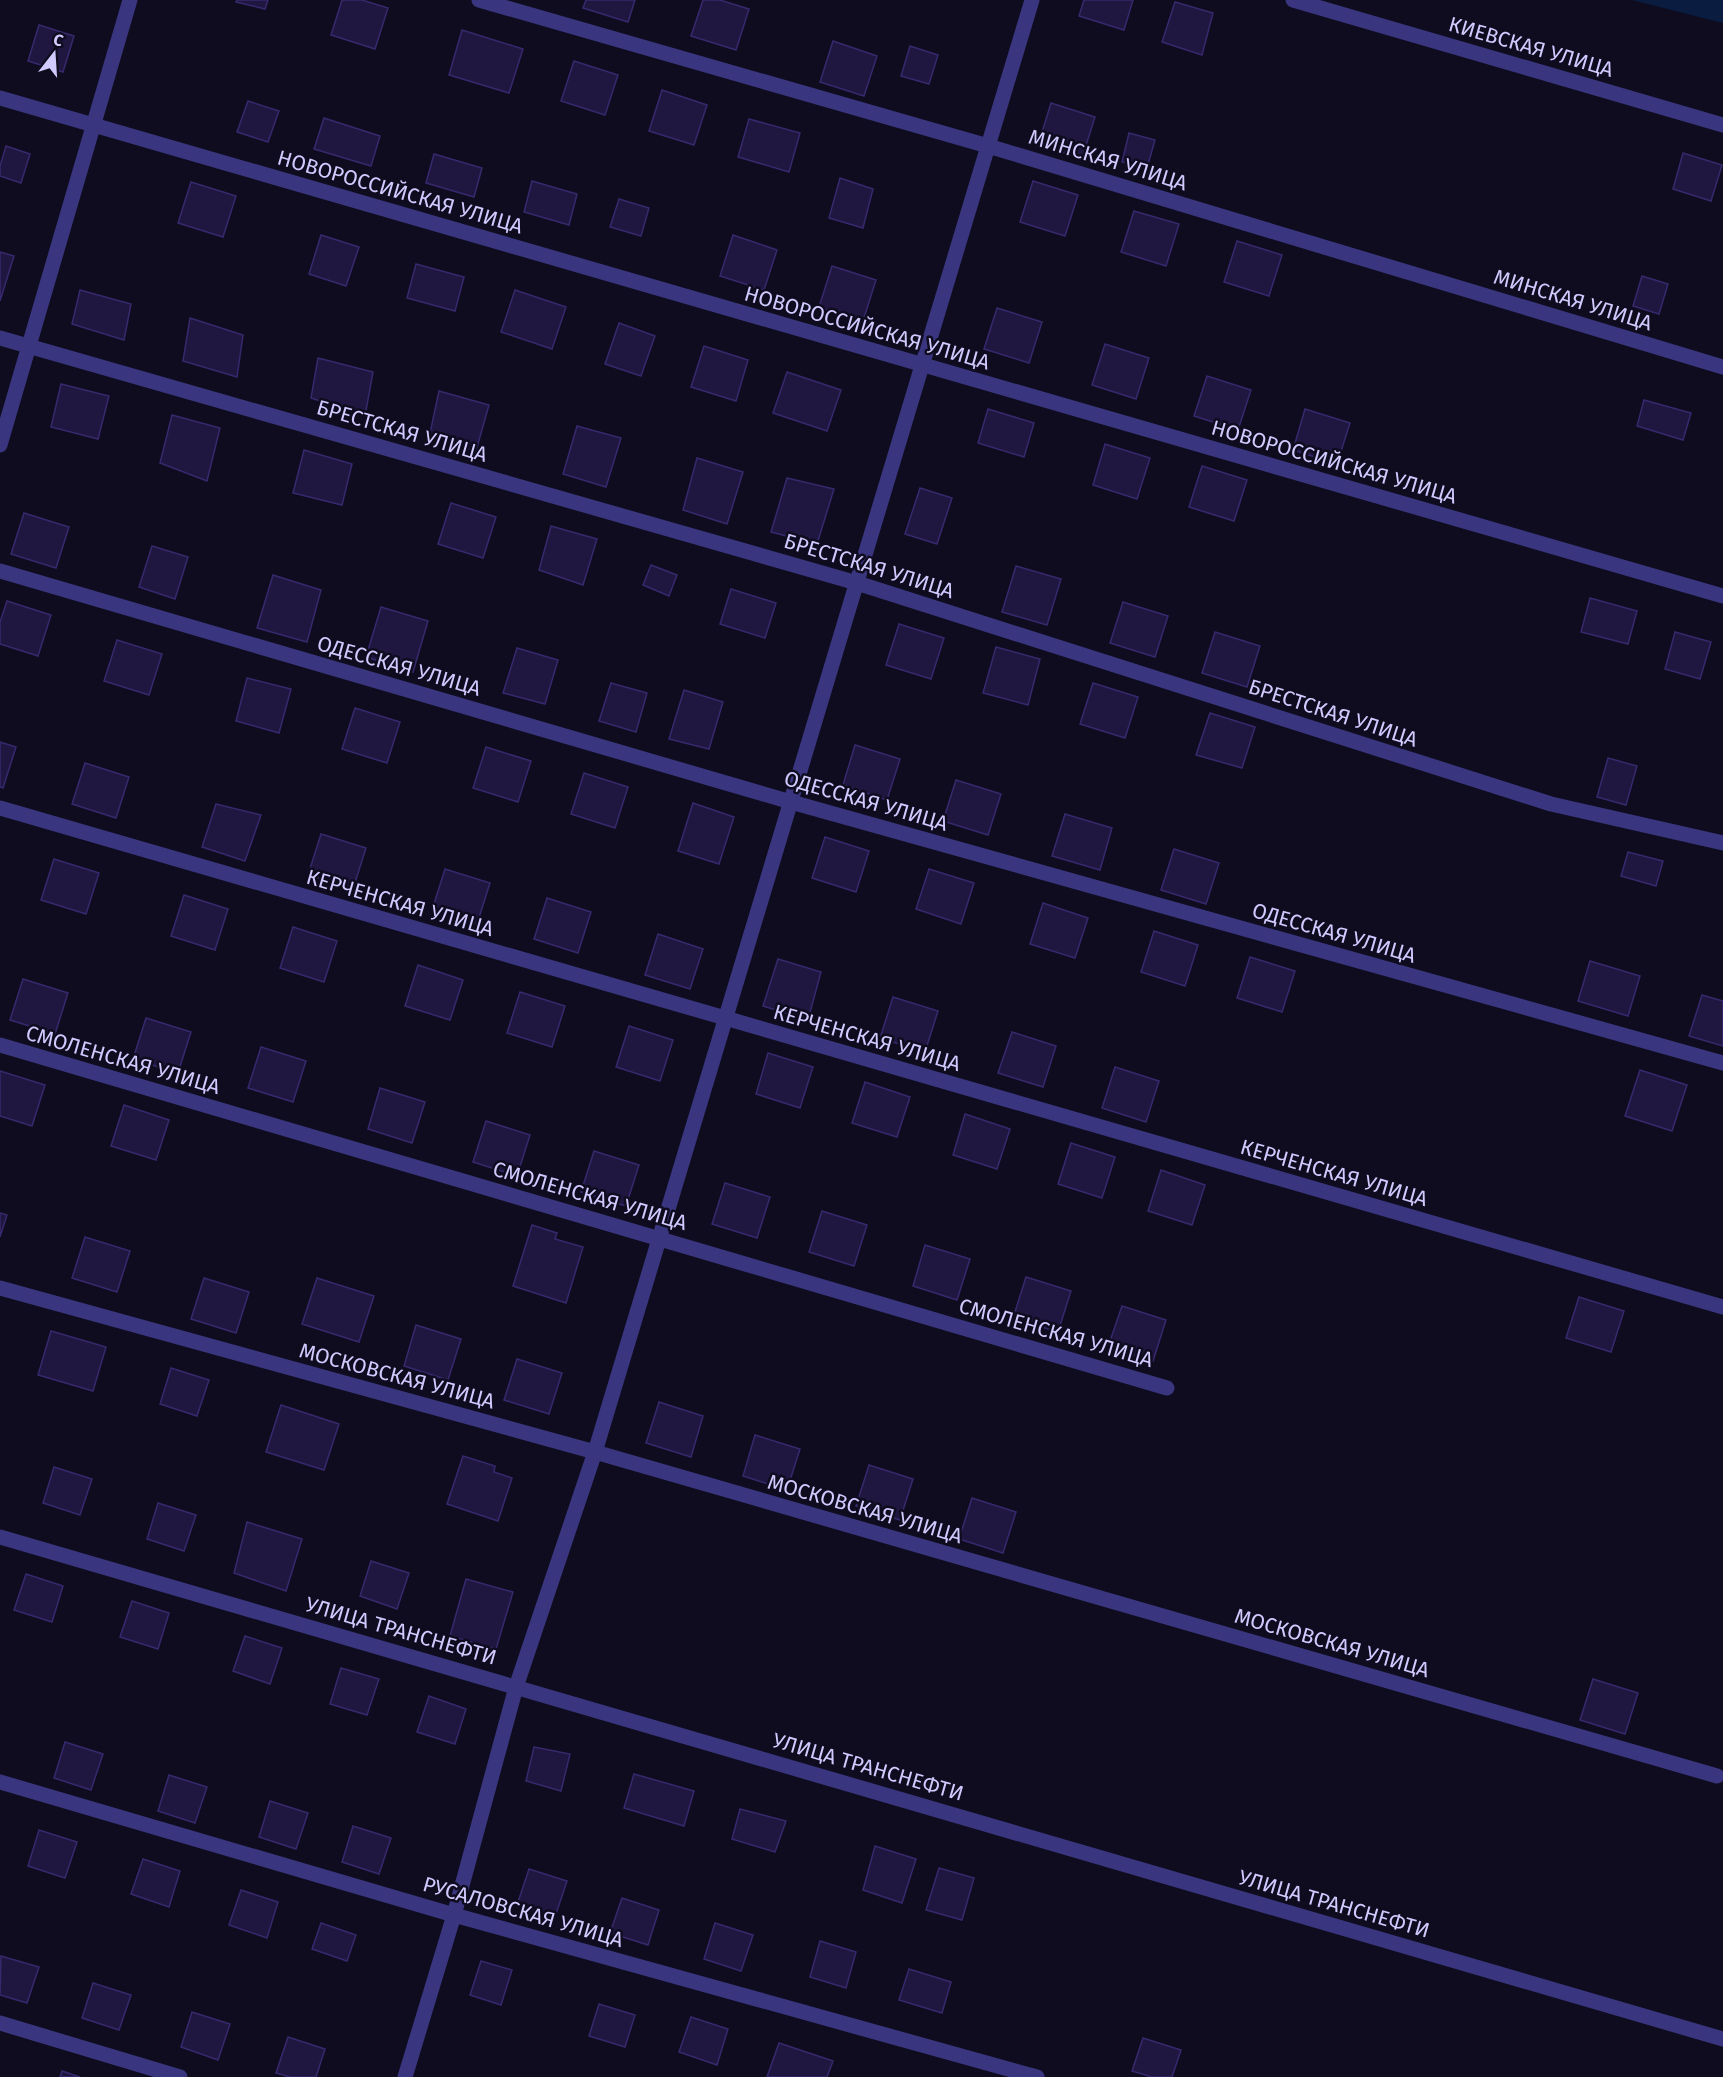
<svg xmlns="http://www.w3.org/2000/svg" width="1723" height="2077" font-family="'Fira Sans',sans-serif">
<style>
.water{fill:#0a1d40}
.building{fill:#201740;stroke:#37296d;stroke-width:1.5}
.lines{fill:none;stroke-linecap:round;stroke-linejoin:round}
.minor{stroke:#39367f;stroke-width:15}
.labels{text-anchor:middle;stroke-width:5;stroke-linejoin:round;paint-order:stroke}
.street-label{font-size:21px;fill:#d0caff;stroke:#0f0c1f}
</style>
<rect width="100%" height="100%" fill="#0f0c1f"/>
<path class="water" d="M1632,0h91v23z"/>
<g class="building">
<path d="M237,0h31l-3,9 -29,-7z"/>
<path d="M342,0h20l26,8 -13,41 -44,-14z"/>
<path d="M586,0h49l-7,22 -45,-14z"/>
<path d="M703,0h17l29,9 -13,41 -45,-14z"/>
<path d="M1084,0h49l-9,30 -45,-14z"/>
<path d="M1175,2l38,11 -11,42 -40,-13z"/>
<path d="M39,25l35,11 -11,36 -35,-11z"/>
<path d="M462,30l61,19 -14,44 -60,-18z"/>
<path d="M833,41l44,15 -13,40 -44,-14z"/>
<path d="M910,46l28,9 -9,29 -28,-8z"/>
<path d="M574,61l44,14 -13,40 -44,-14z"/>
<path d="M662,90l45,15 -13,40 -45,-14z"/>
<path d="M248,101l31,10 -11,31 -31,-10z"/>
<path d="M1051,103l44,14 -13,41 -44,-13z"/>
<path d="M324,118l56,18 -9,30 -57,-17z"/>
<path d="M749,119l51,14 -11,39 -51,-15z"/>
<path d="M1129,133l26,7 -8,28 -25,-6z"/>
<path d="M6,146l24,8 -9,29 -21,-7v-10z"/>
<path d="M1683,153l39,12 -11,36 -38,-12z"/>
<path d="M434,154l48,14 -8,29 -48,-14z"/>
<path d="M840,178l33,11 -10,39 -34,-10z"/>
<path d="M532,181l45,13 -8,31 -45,-13z"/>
<path d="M1033,181l45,14 -13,41 -45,-14z"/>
<path d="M191,182l45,14 -13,41 -45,-14z"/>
<path d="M619,199l30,9 -8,28 -31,-9z"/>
<path d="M1134,211l45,13 -13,42 -45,-14z"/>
<path d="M321,235l38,12 -13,39 -37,-12z"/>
<path d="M733,235l44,15 -13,40 -44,-14z"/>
<path d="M1237,241l45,14 -13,41 -45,-14z"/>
<path d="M0,252l14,4 -14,45z"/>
<path d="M416,264l48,13 -9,34 -48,-13z"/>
<path d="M832,266l44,14 -13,41 -44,-14z"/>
<path d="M1642,276l26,8 -9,30 -26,-8z"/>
<path d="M80,290l51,14 -7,36 -52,-16z"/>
<path d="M515,290l51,17 -14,42 -51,-17z"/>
<path d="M997,308l45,14 -13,41 -45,-14z"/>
<path d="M190,318l53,17 -6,42 -54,-16z"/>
<path d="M619,323l36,13 -14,40 -36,-12z"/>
<path d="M1105,344l44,14 -13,41 -44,-14z"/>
<path d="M704,346l44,14 -12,41 -45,-14z"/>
<path d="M318,358l55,14 -8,44 -54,-18z"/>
<path d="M787,372l54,18 -14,41 -54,-18z"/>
<path d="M1207,376l44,14 -13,40 -44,-14z"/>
<path d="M61,384l48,12 -11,43 -47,-12z"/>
<path d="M439,391l50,14 -13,46 -47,-13z"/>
<path d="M1644,400l47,13 -8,27 -46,-14z"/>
<path d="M988,409l46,14 -10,34 -46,-14z"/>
<path d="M1305,409l45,14 -13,41 -44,-14z"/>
<path d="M172,415l48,13 -13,53 -47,-18z"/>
<path d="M577,426l44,12 -15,49 -43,-13z"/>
<path d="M1105,444l45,14 -13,41 -44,-14z"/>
<path d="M304,450l48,14 -10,41 -49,-12z"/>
<path d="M697,458l46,14 -16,52 -44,-14z"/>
<path d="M1202,466l45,14 -13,41 -45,-14z"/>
<path d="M787,478l47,11 -17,55 -46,-12z"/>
<path d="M920,488l32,10 -15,46 -32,-10z"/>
<path d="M451,503l45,14 -13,41 -45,-14z"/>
<path d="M24,513l45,14 -13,41 -45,-14z"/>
<path d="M551,526l46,13 -14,46 -44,-15z"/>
<path d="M152,546l36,11 -13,42 -36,-12z"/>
<path d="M651,565l26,10 -8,21 -26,-11z"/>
<path d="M1016,566l45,13 -14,46 -45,-13z"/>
<path d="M273,575l48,15 -14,52 -50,-14z"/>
<path d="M731,589l45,14 -11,35 -45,-14z"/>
<path d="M1590,598l47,13 -9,33 -47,-12z"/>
<path d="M7,601l44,14 -13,41 -38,-12v-22z"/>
<path d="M1123,602l45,14 -13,41 -45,-14z"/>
<path d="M381,607l47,14 -15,51 -47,-15z"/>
<path d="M899,624l45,14 -13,41 -45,-14z"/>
<path d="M1215,632l45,14 -13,41 -45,-14z"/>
<path d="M1675,632l36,10 -11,37 -35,-10z"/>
<path d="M117,640l45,14 -13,41 -45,-14z"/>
<path d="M996,647l44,12 -12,46 -45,-12z"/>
<path d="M517,648l41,12 -13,44 -42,-11z"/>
<path d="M247,678l44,11 -12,44 -43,-12z"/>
<path d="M611,683l36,10 -11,39 -37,-11z"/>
<path d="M1093,683l45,14 -13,41 -45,-14z"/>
<path d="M684,690l39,12 -14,47 -40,-10z"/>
<path d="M355,708l45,14 -13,41 -45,-14z"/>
<path d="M1210,713l45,14 -13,41 -46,-13z"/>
<path d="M0,742l16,5 -13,41 -3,-1z"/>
<path d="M855,745l45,14 -13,41 -44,-15z"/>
<path d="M486,747l45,14 -13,41 -45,-14z"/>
<path d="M1608,758l29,8 -11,39 -29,-8z"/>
<path d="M85,763l44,14 -13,41 -44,-14z"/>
<path d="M584,773l44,14 -13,41 -44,-14z"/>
<path d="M956,780l45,14 -13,41 -45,-14z"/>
<path d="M693,803l41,14 -15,47 -41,-13z"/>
<path d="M216,804l45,11 -16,46 -43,-14z"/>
<path d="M1065,814l47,14 -12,42 -48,-14z"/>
<path d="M321,834l45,14 -13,41 -45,-14z"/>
<path d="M825,837l44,14 -13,41 -44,-14z"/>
<path d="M1174,849l45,14 -13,41 -45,-14z"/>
<path d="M1628,852l35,9 -7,25 -35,-10z"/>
<path d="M54,859l45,14 -13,41 -45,-14z"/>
<path d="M445,869l45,14 -13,41 -45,-14z"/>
<path d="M929,869l45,14 -13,41 -45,-15z"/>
<path d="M184,895l44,14 -13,41 -44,-14z"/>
<path d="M547,898l44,14 -13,41 -44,-14z"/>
<path d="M1043,903l45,15 -13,40 -45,-14z"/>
<path d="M293,927l44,14 -13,41 -44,-14z"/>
<path d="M1154,931l44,14 -13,41 -44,-14z"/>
<path d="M658,934l45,15 -13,40 -45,-14z"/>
<path d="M1250,957l45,14 -13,41 -45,-14z"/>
<path d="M778,959l43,13 -13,48 -45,-14z"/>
<path d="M1590,961l50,15 -12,40 -50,-15z"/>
<path d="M418,965l45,15 -13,40 -45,-14z"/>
<path d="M23,979l45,14 -13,41 -45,-14z"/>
<path d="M520,992l45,14 -13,41 -45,-14z"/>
<path d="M1702,995l21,6v45l-34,-10z"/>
<path d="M893,997l45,14 -13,41 -45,-14z"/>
<path d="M146,1018l45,14 -13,41 -45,-14z"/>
<path d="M629,1026l44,14 -13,41 -44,-14z"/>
<path d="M1012,1032l44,14 -13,41 -45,-14z"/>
<path d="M261,1047l45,14 -13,41 -45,-14z"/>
<path d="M768,1053l45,14 -13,41 -44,-14z"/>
<path d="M1115,1067l44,14 -13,41 -44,-14z"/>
<path d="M1640,1070l47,15 -15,46 -47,-15z"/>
<path d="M0,1071l45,14 -13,41 -32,-10z"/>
<path d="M865,1082l45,15 -13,40 -45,-14z"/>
<path d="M380,1088l45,14 -13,41 -44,-14z"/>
<path d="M124,1105l45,15 -13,40 -45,-14z"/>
<path d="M965,1114l45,15 -13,40 -44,-14z"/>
<path d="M486,1121l44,14 -13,41 -44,-14z"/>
<path d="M1071,1143l44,14 -13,41 -44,-14z"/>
<path d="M594,1151l45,14 -13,41 -45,-14z"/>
<path d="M1161,1170l44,15 -13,40 -44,-14z"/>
<path d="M725,1183l45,14 -13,41 -45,-14z"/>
<path d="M822,1211l45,14 -13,41 -45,-14z"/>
<path d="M0,1213l7,2 -7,22z"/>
<path d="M532,1225l25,8 -2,6 28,8 -17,56 -53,-17z"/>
<path d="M85,1237l45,14 -13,41 -45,-14z"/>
<path d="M925,1245l45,14 -13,41 -44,-14z"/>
<path d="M1026,1277l45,14 -13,41 -45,-14z"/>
<path d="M204,1278l45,14 -13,41 -45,-14z"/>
<path d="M317,1278l57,18 -15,46 -57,-18z"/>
<path d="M1579,1297l45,14 -13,41 -45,-14z"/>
<path d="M1122,1306l44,14 -13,41 -45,-14z"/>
<path d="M416,1325l45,14 -13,41 -44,-14z"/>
<path d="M51,1331l55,16 -13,44 -55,-16z"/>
<path d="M517,1359l45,14 -13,41 -45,-14z"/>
<path d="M171,1368l38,12 -12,36 -37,-12z"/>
<path d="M659,1402l44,14 -12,41 -45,-14z"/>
<path d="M281,1405l58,19 -15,46 -58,-18z"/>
<path d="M755,1435l45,14 -13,41 -44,-14z"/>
<path d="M463,1456l32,10 -1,6 18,6 -14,43 -51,-17z"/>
<path d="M869,1465l44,14 -13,41 -44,-14z"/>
<path d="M54,1467l38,12 -12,36 -37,-12z"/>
<path d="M972,1498l44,14 -13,41 -44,-14z"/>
<path d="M158,1503l38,12 -12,36 -37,-12z"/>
<path d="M247,1522l55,17 -16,52 -52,-18z"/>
<path d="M371,1561l38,12 -12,36 -37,-13z"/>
<path d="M26,1574l37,12 -11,36 -38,-12z"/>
<path d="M466,1579l47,13 -17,57 -46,-13z"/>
<path d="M132,1601l37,12 -11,36 -38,-12z"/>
<path d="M245,1636l37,12 -12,36 -37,-13z"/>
<path d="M341,1668l38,11 -12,36 -37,-11z"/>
<path d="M1593,1679l45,14 -13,41 -45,-14z"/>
<path d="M429,1696l37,13 -11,35 -38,-12z"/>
<path d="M65,1742l38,12 -12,36 -37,-12z"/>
<path d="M534,1747l36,7 -9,37 -35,-10z"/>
<path d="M634,1774l60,17 -10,35 -60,-18z"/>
<path d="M169,1775l38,12 -12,36 -37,-12z"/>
<path d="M270,1801l38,12 -12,36 -37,-12z"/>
<path d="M740,1809l46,12 -11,31 -43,-13z"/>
<path d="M353,1826l38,12 -12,36 -37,-12z"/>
<path d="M39,1830l38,12 -12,36 -37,-12z"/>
<path d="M875,1846l41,13 -14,44 -39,-13z"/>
<path d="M143,1859l37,12 -11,36 -38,-13z"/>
<path d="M939,1868l35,10 -12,42 -36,-10z"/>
<path d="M529,1869l38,12 -12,36 -38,-12z"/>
<path d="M241,1890l37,12 -11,36 -38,-13z"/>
<path d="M622,1898l37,12 -11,35 -38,-12z"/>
<path d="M321,1923l35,12 -9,26 -35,-12z"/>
<path d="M715,1923l38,12 -12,36 -37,-12z"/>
<path d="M820,1941l36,11 -10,36 -36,-11z"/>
<path d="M1,1956l38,11 -12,36 -27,-8z"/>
<path d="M481,1961l31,9 -11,35 -31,-10z"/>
<path d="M909,1969l42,13 -9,31 -43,-13z"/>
<path d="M93,1983l38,12 -12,35 -37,-12z"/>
<path d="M599,2004l36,11 -10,32 -36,-11z"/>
<path d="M192,2012l38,12 -12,36 -37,-13z"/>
<path d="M691,2017l37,12 -11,36 -38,-13z"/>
<path d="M288,2037l37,12 -9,28h-26l-14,-4z"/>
<path d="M1143,2038l38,12 -9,27h-20l-20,-6z"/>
<path d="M779,2043l54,18 -6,16h-60z"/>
<path d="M62,2071l18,6h-20z"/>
</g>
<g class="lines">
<g class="minor">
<path d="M479,0l509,146 735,221"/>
<path d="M1293,0l430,125"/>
<path d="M0,98l1723,498"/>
<path d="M0,338l857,245 694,221 172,39"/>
<path d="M0,445l130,-445"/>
<path d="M0,571l791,231 932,261"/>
<path d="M0,808l1723,499"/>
<path d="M0,1045l1167,343"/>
<path d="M0,1288l595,164 1122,324"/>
<path d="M0,1537l1723,502"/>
<path d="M0,1782l454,133 583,162"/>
<path d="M0,2023l180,54"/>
<path d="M405,2077l49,-162 62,-228 79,-235 437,-1452"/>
</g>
</g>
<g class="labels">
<g class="street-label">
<text transform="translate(1531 47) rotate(16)" y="7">КИЕВСКАЯ УЛИЦА</text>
<text transform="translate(1108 160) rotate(17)" y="7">МИНСКАЯ УЛИЦА</text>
<text transform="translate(400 192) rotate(16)" y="7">НОВОРОССИЙСКАЯ УЛИЦА</text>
<text transform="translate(1573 300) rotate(17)" y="7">МИНСКАЯ УЛИЦА</text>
<text transform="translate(867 328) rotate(16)" y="7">НОВОРОССИЙСКАЯ УЛИЦА</text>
<text transform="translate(402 431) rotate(16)" y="7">БРЕСТСКАЯ УЛИЦА</text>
<text transform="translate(1334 462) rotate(16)" y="7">НОВОРОССИЙСКАЯ УЛИЦА</text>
<text transform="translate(869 566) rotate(17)" y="7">БРЕСТСКАЯ УЛИЦА</text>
<text transform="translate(399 666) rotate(16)" y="7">ОДЕССКАЯ УЛИЦА</text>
<text transform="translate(1333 713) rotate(18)" y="7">БРЕСТСКАЯ УЛИЦА</text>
<text transform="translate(866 801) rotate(16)" y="7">ОДЕССКАЯ УЛИЦА</text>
<text transform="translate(400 903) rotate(16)" y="7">КЕРЧЕНСКАЯ УЛИЦА</text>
<text transform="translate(1334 933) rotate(16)" y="7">ОДЕССКАЯ УЛИЦА</text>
<text transform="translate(867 1038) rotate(16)" y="7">КЕРЧЕНСКАЯ УЛИЦА</text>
<text transform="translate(123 1060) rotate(16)" y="7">СМОЛЕНСКАЯ УЛИЦА</text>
<text transform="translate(1334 1173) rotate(16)" y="7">КЕРЧЕНСКАЯ УЛИЦА</text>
<text transform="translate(590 1196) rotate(16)" y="7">СМОЛЕНСКАЯ УЛИЦА</text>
<text transform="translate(1056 1333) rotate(16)" y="7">СМОЛЕНСКАЯ УЛИЦА</text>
<text transform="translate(397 1376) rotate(15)" y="7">МОСКОВСКАЯ УЛИЦА</text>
<text transform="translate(865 1509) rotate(16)" y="7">МОСКОВСКАЯ УЛИЦА</text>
<text transform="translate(401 1631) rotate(16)" y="7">УЛИЦА ТРАНСНЕФТИ</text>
<text transform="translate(1332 1643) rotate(16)" y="7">МОСКОВСКАЯ УЛИЦА</text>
<text transform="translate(868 1767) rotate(16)" y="7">УЛИЦА ТРАНСНЕФТИ</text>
<text transform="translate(1334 1904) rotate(16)" y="7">УЛИЦА ТРАНСНЕФТИ</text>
<text transform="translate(523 1912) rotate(16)" y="7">РУСАЛОВСКАЯ УЛИЦА</text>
</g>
</g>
<g transform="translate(54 54) rotate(17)" stroke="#0f0c1f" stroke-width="4.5" paint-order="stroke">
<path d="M0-4.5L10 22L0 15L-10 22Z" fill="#d0caff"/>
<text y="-9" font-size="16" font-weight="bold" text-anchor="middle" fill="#d0caff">С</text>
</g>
</svg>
